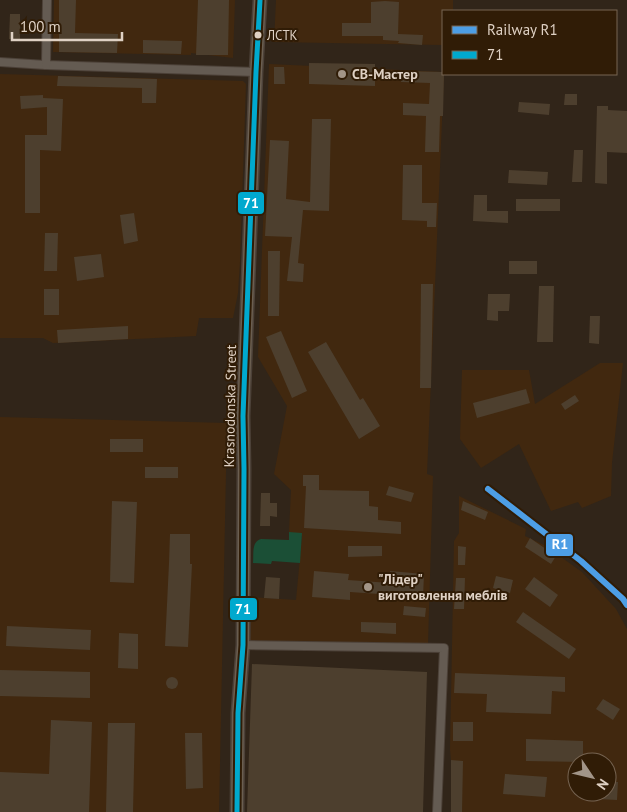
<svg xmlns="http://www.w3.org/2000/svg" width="627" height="812" font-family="'PT Sans',sans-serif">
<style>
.built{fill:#41280f;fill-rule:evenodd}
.green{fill:#1b4f36}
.building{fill:#4d3f2e}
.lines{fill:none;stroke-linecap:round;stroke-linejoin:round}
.minor-casing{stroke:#4c4138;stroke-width:10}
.primary-casing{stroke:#4c4138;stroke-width:15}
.minor{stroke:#645b52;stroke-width:8}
.primary{stroke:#6b5f51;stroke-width:12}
.bus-1-casing{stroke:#301c06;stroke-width:9}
.bus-1{stroke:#00a9ce;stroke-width:5}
.rail-1-casing{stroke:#301c06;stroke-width:10}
.rail-1{stroke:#4d9ee5;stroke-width:6}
.bus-dot{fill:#dfd1c4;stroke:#301c06;stroke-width:2}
.poi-dot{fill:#a29588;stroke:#301c06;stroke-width:2}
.labels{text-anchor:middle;stroke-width:4;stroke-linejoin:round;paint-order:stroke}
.bus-label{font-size:13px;fill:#dfd1c4;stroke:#301c06;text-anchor:start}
.poi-label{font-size:14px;font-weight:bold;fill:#dfd1c4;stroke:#301c06;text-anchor:start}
.street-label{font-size:14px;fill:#dfd1c4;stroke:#301c06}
.line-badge{stroke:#301c06;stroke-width:2}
.badge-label{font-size:14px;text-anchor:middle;font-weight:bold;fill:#fff}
</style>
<rect width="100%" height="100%" fill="#312519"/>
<g class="built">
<path d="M54,0h181l-2,58 -42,-5v2l-138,-3z"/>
<path d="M276,0h177v11h-10v34h-1l-168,-3z"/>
<path d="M269,64l174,8 1,2 -17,400 6,2 -5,168 -178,-2 2,-45 44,3 6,-64 -13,-4 2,-42 -17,-16 13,-68 -29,-49z"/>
<path d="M0,74l243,7 3,3 -6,178 -2,31 -5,25h-34l-3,18 -143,7 -10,-5h-43z"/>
<path d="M600,363h23l-11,100 -1,33 -29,12 -4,-6 -27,9 -32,-67 -38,24 -21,-29 2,-69h67l6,34z"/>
<path d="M0,417l227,6 -8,389h-219z"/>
<path d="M459,496l67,33 -1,7 19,9 38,27 34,37 11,20v183h-176v-51l-1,-12 4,-208 5,-8zM577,762h30v30h-30z"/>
</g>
<path class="green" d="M289,532l13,1 -2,30 -28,-2 -1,3 -18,-1c1,-9 -2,-21 8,-24l28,1z"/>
<g class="building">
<path d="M59,0h17l-1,33 43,1 -1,19 -58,-1z"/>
<path d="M198,0h31l-1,55h-32z"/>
<path d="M385,1l14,1 -1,32 25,1 -1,10 -24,-2 1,-2 -16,-1v-4h-41v-13h29v-21z"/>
<path d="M10,14h10v25h-11z"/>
<path d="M143,40l39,1 -1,13 -38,-1z"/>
<path d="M309,63l66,1v22l-66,-2z"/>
<path d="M274,67h10l1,17h-11z"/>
<path d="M402,71l41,1 1,2 -1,42h-3l-1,36h-14l1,-36 -23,-1v-12l26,1 1,-21 -29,-1z"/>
<path d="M58,76l99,3 -1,24h-14v-15l-85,-2z"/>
<path d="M565,94h12v11h-13z"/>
<path d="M43,95v3l20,1 -2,52 -21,-1v63h-15v-78h22v-28l-26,2 -1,-13z"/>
<path d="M519,102l31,2 -1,11 -31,-3z"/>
<path d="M597,106h11v4l19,1v42l-20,-1v32l-12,-1z"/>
<path d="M312,119h19l-2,92 -26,-1 -5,53 6,1 -1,18 -16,-1 5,-44 -27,-1 5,-96 19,1 -3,58 24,3z"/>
<path d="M574,150h9l-1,32h-10z"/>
<path d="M403,165h19v38h15l-1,24h-9v-6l-25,-1z"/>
<path d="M509,170l39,2 -1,13 -39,-2z"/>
<path d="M474,195h13v16h21v12l-35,-2z"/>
<rect x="516" y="199" width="44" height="12"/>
<path d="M134,213l4,28 -14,3 -4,-29z"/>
<path d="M45,233h13l-1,38h-13z"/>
<path d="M268,251h12l-1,65h-11z"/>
<path d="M101,254l3,23 -27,4 -3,-24z"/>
<rect x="509" y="261" width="28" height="13"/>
<path d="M421,284h12l-2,104h-11z"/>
<path d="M539,286h15l-1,56h-16z"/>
<rect x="44" y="289" width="15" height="26"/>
<path d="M488,294h22l-1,17h-11v10l-11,-1z"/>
<path d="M590,316h10l-1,28 -10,-1z"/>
<path d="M128,326v13l-70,4 -1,-13z"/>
<path d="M281,331l26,60 -15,7 -26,-61z"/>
<path d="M326,342l34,58 3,-2 17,28 -21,13 -51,-87z"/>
<path d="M526,389l4,14 -53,15 -4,-15z"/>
<path d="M575,395l4,6 -14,9 -4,-6z"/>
<rect x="110" y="439" width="33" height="13"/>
<rect x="145" y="467" width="33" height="11"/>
<path d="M303,475h16v15l50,1v15l9,1v13l23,2v12l-97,-6 2,-42h-3z"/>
<path d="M389,486l25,7 -3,9 -25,-7z"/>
<path d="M261,493h9v10h7v14l-7,-1v10h-10z"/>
<path d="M112,501l25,1 -3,81 -24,-1z"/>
<path d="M463,501l25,11 -3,8 -24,-10z"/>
<path d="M170,534h20v30h2l-4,83 -23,-1 4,-83z"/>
<path d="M530,538l26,18 -5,8 -26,-17z"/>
<path d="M348,546h34v10l-34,1z"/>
<path d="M458,546l8,1 -1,18h-7z"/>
<path d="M314,571l35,3 -1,6 42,3v-12l34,3 -1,23 -73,-5v8l-38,-3z"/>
<path d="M496,576l17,4 -3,13 -17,-5z"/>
<path d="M266,577l14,1 -1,21 -15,-1z"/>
<path d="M534,577l24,18 -8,12 -25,-18z"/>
<path d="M456,578h9l-1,31h-10z"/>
<path d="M404,606l22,2 -1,9 -22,-2z"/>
<path d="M523,612l53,37 -7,10 -53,-37z"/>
<path d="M361,622l35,1v11l-35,-2z"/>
<path d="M7,626l84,4 -1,20 -84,-4z"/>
<path d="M119,633l19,1v35l-20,-1z"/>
<path d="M252,664l175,8 -4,140h-176z"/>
<path d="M0,670l90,2v26l-90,-2z"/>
<path d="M455,673l110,4v15l-13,-1 -1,23 -65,-2 1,-18 -33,-1z"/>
<circle cx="172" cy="683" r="6"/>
<path d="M603,699l17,10 -7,11 -17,-11z"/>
<path d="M51,720l41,2 -3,90h-89v-40l49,2z"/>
<rect x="453" y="722" width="20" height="19"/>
<path d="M108,723h27l-2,89h-27z"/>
<path d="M185,733h17l1,55 -17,1z"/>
<path d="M526,739l57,2v21l-57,-1z"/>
<path d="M451,760l12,1 -1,51h-11z"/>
<path d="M505,774l42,3 -2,20 -42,-3z"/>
<path d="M607,781l11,1 -1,18 -37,-2v-6h27z"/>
</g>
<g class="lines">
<defs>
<g id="minor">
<path d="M0,62l46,3 210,7"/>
<path d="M46,65l1,-65"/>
<path d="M243,645l201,3 -7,164"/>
</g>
<path id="primary" d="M237,812l1,-99 5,-68 1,-176 -1,-53 13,-344 4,-72"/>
</defs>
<use href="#minor" class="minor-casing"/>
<use href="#primary" class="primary-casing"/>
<use href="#minor" class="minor"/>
<use href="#primary" class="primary"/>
<defs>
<path id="bus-1" d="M237,812l1,-99 5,-68 1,-176 -1,-53 13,-344 4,-72"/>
</defs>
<use href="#bus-1" class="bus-1-casing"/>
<use href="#bus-1" class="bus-1"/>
<defs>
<path id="rail-1" d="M488,489l93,72 42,38 4,6"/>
</defs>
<use href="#rail-1" class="rail-1-casing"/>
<use href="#rail-1" class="rail-1"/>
</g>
<circle class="bus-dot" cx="258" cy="35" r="4.5"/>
<g class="poi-dot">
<circle cx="342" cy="74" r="5"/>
<circle cx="368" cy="587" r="5"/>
</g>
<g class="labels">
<g class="bus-label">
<text x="267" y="40">ЛСТК</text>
</g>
<g class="poi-label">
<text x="352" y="79">СВ-Мастер</text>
<text x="378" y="584">"Лідер"<tspan x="378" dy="16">виготовлення меблів</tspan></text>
</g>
<g class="street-label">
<text transform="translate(230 406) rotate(-89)" y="5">Krasnodonska Street</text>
</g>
</g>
<g class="line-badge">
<rect x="237" y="191" width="28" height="24" rx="5" fill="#00a9ce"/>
<rect x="545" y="533" width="29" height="24" rx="5" fill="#4d9ee5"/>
<rect x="229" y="597" width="29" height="24" rx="5" fill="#00a9ce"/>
</g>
<g class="badge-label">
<text x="251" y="208">71</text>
<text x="560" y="549">R1</text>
<text x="243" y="614">71</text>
</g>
<rect x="442" y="10" width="175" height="65" fill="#301c06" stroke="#766452"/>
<rect x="452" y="26" width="25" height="8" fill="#4d9ee5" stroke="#766452"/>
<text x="487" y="35" font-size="15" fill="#dfd1c4">Railway R1</text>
<rect x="452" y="51" width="25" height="8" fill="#00a9ce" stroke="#766452"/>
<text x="487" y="60" font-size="15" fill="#dfd1c4">71</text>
<g transform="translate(592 777) rotate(125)"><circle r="24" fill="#301c06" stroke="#766452"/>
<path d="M0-4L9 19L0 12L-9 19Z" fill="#a29588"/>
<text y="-8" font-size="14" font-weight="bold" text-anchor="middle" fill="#dfd1c4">N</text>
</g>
<path d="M12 32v8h110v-8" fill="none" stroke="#dfd1c4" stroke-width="2.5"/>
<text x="20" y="32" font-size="15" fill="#dfd1c4" stroke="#301c06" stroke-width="4" paint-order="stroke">100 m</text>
</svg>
